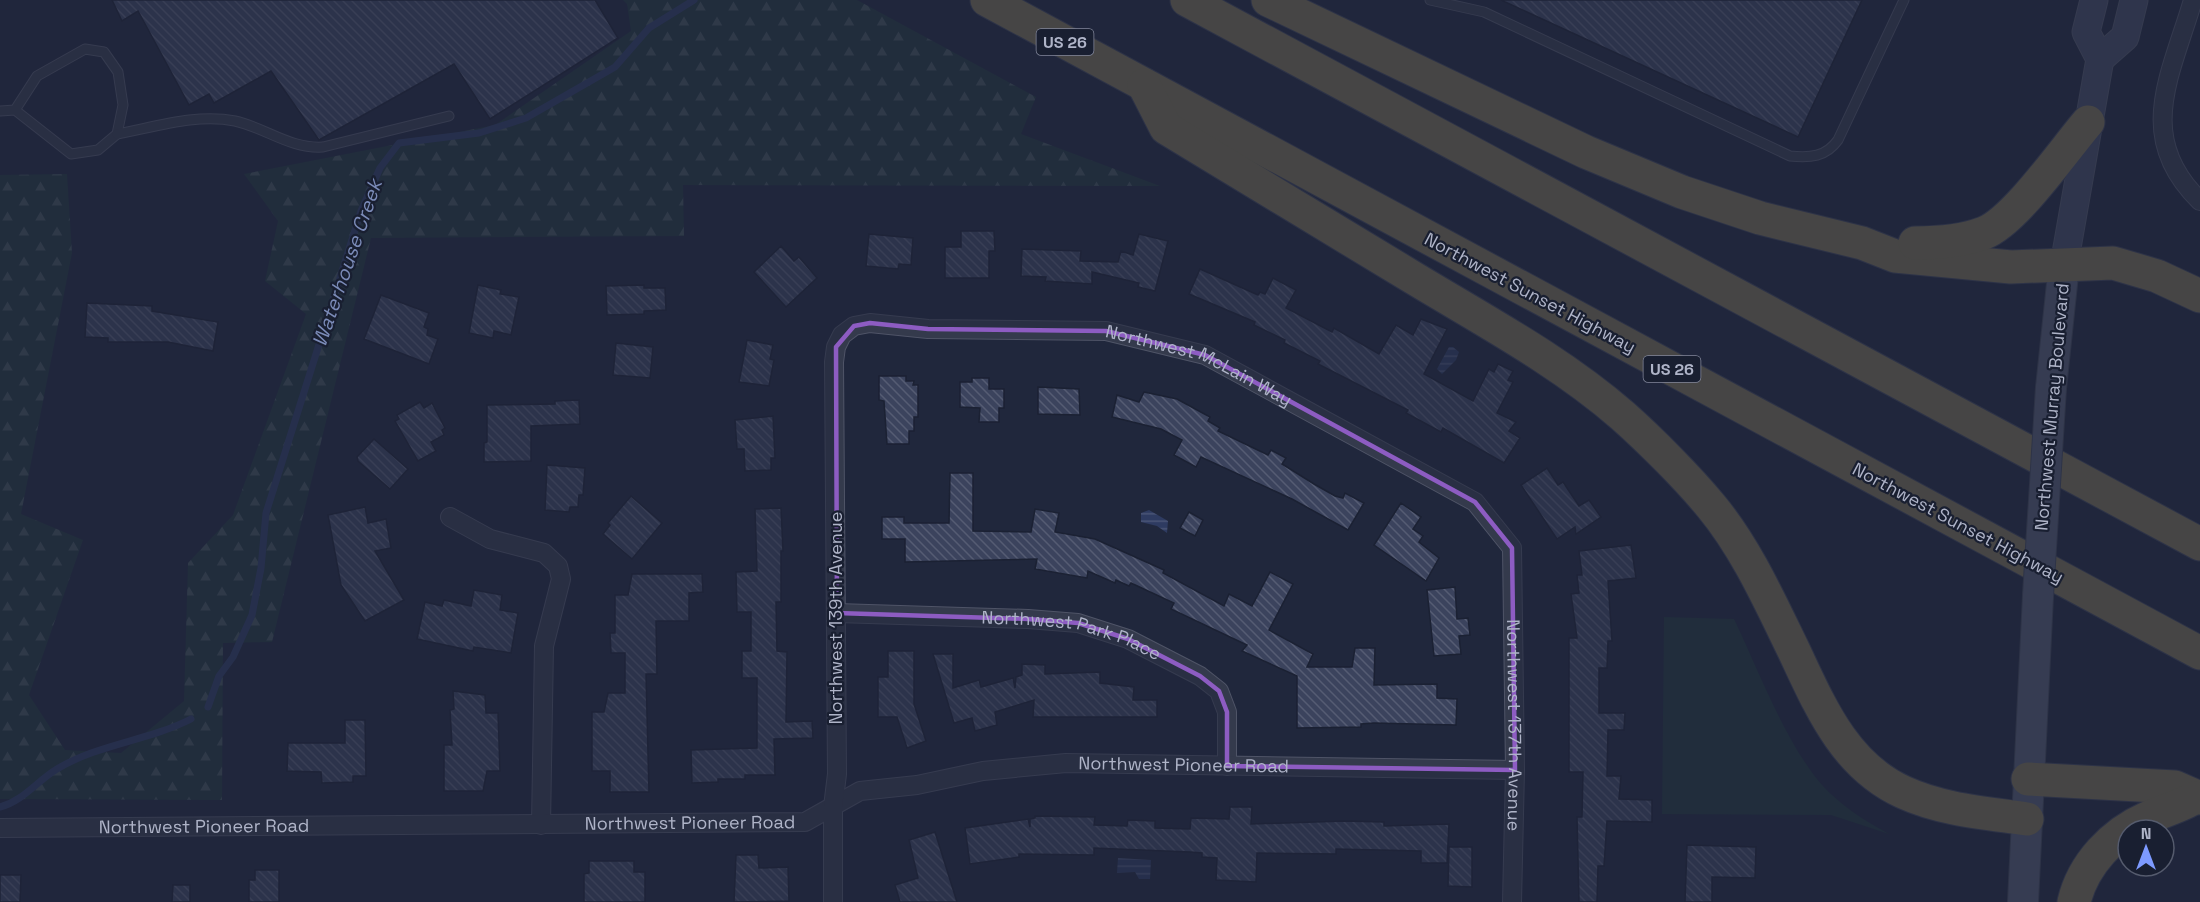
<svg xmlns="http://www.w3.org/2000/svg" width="2200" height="902" font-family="'Space Grotesk',sans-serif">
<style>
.green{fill:#22363d}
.forest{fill:url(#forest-firs)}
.water{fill:url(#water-rules)}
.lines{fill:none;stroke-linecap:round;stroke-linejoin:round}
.stream{stroke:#2e3b61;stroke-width:7}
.building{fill:url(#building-back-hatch);stroke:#1b2133;stroke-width:1.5}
.service-casing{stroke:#4f5467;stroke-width:11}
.minor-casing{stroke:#4f5467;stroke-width:20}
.secondary-casing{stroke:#4f5467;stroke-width:29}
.primary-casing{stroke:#3d4355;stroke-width:32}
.motorway-casing{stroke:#3c4154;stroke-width:35}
.service{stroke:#343a4c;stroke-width:9}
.minor{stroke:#343a4c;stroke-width:18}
.secondary{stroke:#414860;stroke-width:27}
.primary{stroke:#51586d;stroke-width:30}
.motorway{stroke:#736b50;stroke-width:33}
.primary-bridge-casing{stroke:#3d4355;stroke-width:32;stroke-linecap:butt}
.primary-bridge{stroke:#51586d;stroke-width:30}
.marked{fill:none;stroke:#8d5cc2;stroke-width:4.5;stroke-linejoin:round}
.labels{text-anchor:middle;stroke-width:4.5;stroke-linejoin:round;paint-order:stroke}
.shield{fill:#191f31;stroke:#82879b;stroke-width:1.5}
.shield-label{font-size:16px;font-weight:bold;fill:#afb4c8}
.street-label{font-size:18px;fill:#afb4c8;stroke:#191f31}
.water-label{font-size:20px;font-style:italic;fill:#7b8bb8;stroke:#191f31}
</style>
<defs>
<pattern id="forest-firs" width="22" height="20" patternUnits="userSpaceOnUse" patternTransform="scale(1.5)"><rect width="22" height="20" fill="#22363d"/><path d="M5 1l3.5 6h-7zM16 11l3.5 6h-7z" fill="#405158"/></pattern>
<pattern id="water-rules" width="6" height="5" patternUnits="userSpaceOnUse" patternTransform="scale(1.5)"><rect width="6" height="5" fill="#2e3b61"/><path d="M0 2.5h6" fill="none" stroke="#4a5576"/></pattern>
<pattern id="building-back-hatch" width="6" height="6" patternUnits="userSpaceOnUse" patternTransform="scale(1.5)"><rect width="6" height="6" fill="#3b435d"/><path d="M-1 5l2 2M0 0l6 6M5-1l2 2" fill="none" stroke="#555c73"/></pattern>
</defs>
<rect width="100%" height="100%" fill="#20273c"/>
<path class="green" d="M1664,617l70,2c25,52 57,139 98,176 17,16 37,28 57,39l-58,-19 -169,-1z"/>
<path class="forest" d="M623,0h234l179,97 -15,37 139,52 -477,-1 1,51 -313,2 -99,404 -49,1 -1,157 -222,-1v-624l67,-1 5,79 -51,261 62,26 -54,155 36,55 56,3 63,-52 4,-138 45,-48 73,-201 -41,-33 13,-60 -34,-47 251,-49 136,-94 -4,-27z"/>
<g class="water">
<path d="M1449,347h4l6,5 -3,8 -14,14 -5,-5z"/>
<path d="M1149,510l19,11 -1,12 -10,-7 -16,-4v-9z"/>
<path d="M1118,858l33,2 -1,19h-11l-4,-7 -18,1z"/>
</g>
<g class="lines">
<g class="stream">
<path d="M208,707l11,-31 14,-19 19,-42 9,-47 5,-55 95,-302 19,-43 19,-25 80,-10 47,-15 89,-51 34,-39 45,-28"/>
<path d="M0,807c23,-6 37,-26 57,-38 41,-25 91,-28 134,-50"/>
</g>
</g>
<g class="building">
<path d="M112,0h483l23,38 -128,81 -36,-55 -135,76 -48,-69 -57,32 -5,-9 -20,11 -51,-94 -16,10z"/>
<path d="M1501,0h361l-64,137z"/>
<path d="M961,231h33l1,20h-6v27h-44v-31h16z"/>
<path d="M869,234l44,4 -2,27 -12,-1 -1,5 -32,-3z"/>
<path d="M1139,234l29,7 -13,50 -17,-4 1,-4 -47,-11v12l-47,-3 1,-4 -25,-1 1,-27 59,2 -1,10 38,1 3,-11 12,4z"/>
<path d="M781,246l13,15 5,-4 18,21 -31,29 -32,-35z"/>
<path d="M1200,269l58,26 2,-3 5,2 8,-16 23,12 -10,18 46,24 2,-4 45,26 17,-29 17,10 8,-16 26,10 -23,45 49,27 16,-32 5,3 4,-8 15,7 -5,9 5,2 -16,31 19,9 -7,9 11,7 -16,25 -61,-35 -2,4 -35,-19 2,-3 -90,-46 2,-3 -36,-18 1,-3 -31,-15 1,-3 -66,-28z"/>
<path d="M478,285l23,5 -1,4 19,3 -8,38 -17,-4 -1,7 -24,-5z"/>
<path d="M644,285v3h21l1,22 -22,1v3l-37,1 -1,-29z"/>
<path d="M381,295l48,18 -5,14 4,2 -1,6 11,4 -9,25 -65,-25z"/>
<path d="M87,303l65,3v5l66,11 -5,29 -45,-9h-60v-4l-23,-1z"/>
<path d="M747,340l26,5 -3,14 4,1 -5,26 -30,-4z"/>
<path d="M616,343l37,4 -3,31 -37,-3z"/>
<path d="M879,376h27v5h8l-1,4h5v32h-4v14h-5v13h-22l-3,-43 -5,-1z"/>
<path d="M972,378h17v11h15v19h-5v14h-20l1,-14 -20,-1v-25h12z"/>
<path d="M1038,387l41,2 1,26 -42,-1z"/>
<path d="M1144,392l33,7 33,18 -2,4 12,7 -2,3 50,24 3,-5 15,8 -4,6 32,20 21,12 8,2 2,-5 19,10 -16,27 -56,-31 -91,-42 -5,10 -22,-12 8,-15 -21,-11 -49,-12 5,-22 22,7z"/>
<path d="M579,400l1,24 -49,2v35l-47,1v-19l3,-1v-37l68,-1v-3z"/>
<path d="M420,402l4,6 8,-5 13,25 -3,2 2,5 -13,7 5,9 -18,10 -23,-40 4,-2 -2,-4z"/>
<path d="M773,416l2,42h-4v12l-26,1 -1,-22h-7l-2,-29z"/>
<path d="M374,439l34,30 -18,20 -32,-28 -1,-4z"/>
<path d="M547,465l38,3 -2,27h-4l-1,12h-8l-1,5 -24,-2z"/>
<path d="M1547,468l11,17 5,-3 16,24 10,-6 12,17 -25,17 -1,-7 -18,12 -36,-54z"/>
<path d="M950,473h23v58l58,1 4,-23 24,4 -4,19 40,7 69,31 -1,3 61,33 5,-12 23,12 18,-34 23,12 -24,46 44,24 -6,13h45l3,-19h20l-1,37 63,-1v14l20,1 -1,26 -82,-2 -13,1v3l-64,1v-52l-55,-25 5,-6 -76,-36 3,-6 -43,-20 -2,3 -13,-6 -1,3 -27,-12 -1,7 -52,-9 2,-10 -132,3v-23h-23v-22h22v6h45z"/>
<path d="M631,496l31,27 -30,36 -29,-25 7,-9 -2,-2z"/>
<path d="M1401,503l20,14 -8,12 10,7 -4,6 20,16 -13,23 -52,-36z"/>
<path d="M365,507l3,16 18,-4 5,29 -16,3 29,49 -39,21 -24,-36 -13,-70z"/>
<path d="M781,508l2,43h-2v51h-5l1,49 10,1 -1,70 26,-1 1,17 -39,1 1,36h-30v4h-27v3l-26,1 -1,-33 66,-2v-70h-15v-27h9v-39h-14l-1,-40 21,-1 -2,-62z"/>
<path d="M1189,512l14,8 -8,16 -15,-8z"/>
<path d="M1631,545l5,33 -28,3 4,60h-4l-1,27h-8v45h26l-1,17h-16l-1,46h14l-2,23 33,1v22l-45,-1 -3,45h-6l-1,36h-18l-2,-85h5l1,-45h-14v-134h8l-6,-44 8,-1 -2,-18h5l-3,-24z"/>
<path d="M632,574h70l1,18 -14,1v28h-33l1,53h-11l3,118h-39v-21h-18v-59h12l4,-19h17v-40h-14l-1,-20h5v-38h13z"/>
<path d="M1455,587l2,32 11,-1 2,17 -11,1 2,18 -27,2 -7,-66z"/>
<path d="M474,590l28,5 -2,15 18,3 -7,40 -37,-6 -1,4 -56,-12 8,-37 17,4 2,-6 27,6z"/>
<path d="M888,651h26v53l12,37 -19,7 -10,-31h-19v-40h10z"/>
<path d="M933,654h20v34l26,-8 2,7 32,-9 2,10 1,-11 6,-2v-11l23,1v9l55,-2v11l34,4 -1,13h24v17h-124l1,-17 -39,12 2,13 -22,6 -3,-13 -18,5z"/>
<path d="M453,691l32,4 1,18h12l2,58h-13l-4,20h-39v-46h8l-2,-35 4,-1z"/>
<path d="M345,720h20l1,56h-13v6l-31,1 -1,-11 -34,-1 1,-28h57z"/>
<path d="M1230,807h22l-1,17 93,-3 40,1v4l65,-2 -2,39h-26v-12l-85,-2v5l-79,-1 -1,29 -40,-2 1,-22 -15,-1v-4l-12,-1 -96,-4v7l-75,-1v3l-49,7 -5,-36 63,-9 2,8v-8l5,-1v-2l60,1 -1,8 33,1 1,-6 27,1v7l35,1 1,-11 38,1z"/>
<path d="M935,832l22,70h-57l-5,-17 23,-7 -9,-38z"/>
<path d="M1687,845l69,2 -1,31 -43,-1v25h-27z"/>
<path d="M1449,847h23v40l-24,-1z"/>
<path d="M736,855h22l1,13 29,-1 1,34 -55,1z"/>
<path d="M589,861h45v11h11v30h-61v-28l5,-1z"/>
<path d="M255,870h24v32h-30v-22h6z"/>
<path d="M0,875h21l-1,27h-20z"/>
<path d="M173,885h17v17h-18z"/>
</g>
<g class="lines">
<defs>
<g id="service">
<path d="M1430,0l54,12 306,144c20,2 36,1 48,-16l66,-140"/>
<path d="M0,111l15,-1 56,44 27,-4 19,-16 6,-29 -5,-33 -14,-20 -19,-3 -48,27 -22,34"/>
<path d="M117,134c38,-7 80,-21 118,-13 31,7 55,28 88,26l126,-31"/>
</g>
<g id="minor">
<path d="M2193,0c-22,75 -59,137 7,201"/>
<path d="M450,517l40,22 54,14 14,13 3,13 -17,67 -3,179"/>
<path id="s1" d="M837,613l191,6 50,4 50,16 72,37 19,15 8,21v54"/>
<path id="s2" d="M0,828l805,-6 55,-31 57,-6 66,-14 83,-8 449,7"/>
<path id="s3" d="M833,902v-95l4,-33 -3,-412 2,-15 6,-12 12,-9 16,-3 58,6 178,2 99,24 270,147 37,46 3,222 -3,132"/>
</g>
<g id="secondary">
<path d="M2100,59l25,-22 9,-37"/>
<path d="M2064,265l36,-206 -14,-27 8,-32"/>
</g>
<g id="primary">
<path d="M2051,388l13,-123"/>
<path d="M2023,902l15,-306"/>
</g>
<g id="motorway">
<path d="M987,0l1213,653"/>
<path d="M1187,0l1013,544"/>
<path d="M1268,0l318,152 96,40 78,26 102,25 33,13 116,11 102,-4 44,13 43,20"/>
<path d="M1144,85l22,43c82,50 164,99 246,149 71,43 148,84 211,139 27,24 65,62 88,90 35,42 59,96 83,145 26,55 50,114 109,141 39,18 83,21 124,27"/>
<path d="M1915,243c23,0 48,-2 69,-10 31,-12 80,-83 104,-111"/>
<path d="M2028,779l147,8 25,11"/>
<path d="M2074,902c9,-38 39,-69 73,-84 16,-7 32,-11 47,-20"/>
</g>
</defs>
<use href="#service" class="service-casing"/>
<use href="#minor" class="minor-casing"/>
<use href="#secondary" class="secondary-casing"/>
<use href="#primary" class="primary-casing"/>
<use href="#motorway" class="motorway-casing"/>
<use href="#service" class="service"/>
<use href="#minor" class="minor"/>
<use href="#secondary" class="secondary"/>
<use href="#primary" class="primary"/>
<use href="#motorway" class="motorway"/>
<defs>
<path id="primary-bridge" d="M2038,596l13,-208"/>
</defs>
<use href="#primary-bridge" class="primary-bridge-casing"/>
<use href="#primary-bridge" class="primary-bridge"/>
</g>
<path d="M0 0H2200V902H0ZM870,323l58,6 178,2 99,24 270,147 37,46 3,222 -288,-4v-54l-8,-21 -19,-15 -72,-37 -50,-16 -50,-4 -191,-6 -1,-266 18,-21z" fill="#20273c" fill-opacity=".55" fill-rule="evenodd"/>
<path class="marked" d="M870,323l58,6 178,2 99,24 270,147 37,46 3,222 -288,-4v-54l-8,-21 -19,-15 -72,-37 -50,-16 -50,-4 -191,-6 -1,-266 18,-21z"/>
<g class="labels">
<g class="shield">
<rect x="1036.5" y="29" width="57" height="26" rx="4.5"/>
<rect x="1643.5" y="356" width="57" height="26" rx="4.5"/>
</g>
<g class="shield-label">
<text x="1065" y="48">US 26</text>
<text x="1672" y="375">US 26</text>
</g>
<g class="street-label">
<text transform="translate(1530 293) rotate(28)" y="6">Northwest Sunset Highway</text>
<text dy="6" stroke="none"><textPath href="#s3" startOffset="936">Northwest McLain Way</textPath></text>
<text transform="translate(2052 407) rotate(-85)" y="6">Northwest Murray Boulevard</text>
<text transform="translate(1958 523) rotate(28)" y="6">Northwest Sunset Highway</text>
<text transform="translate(836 618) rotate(-90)" y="6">Northwest 139th Avenue</text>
<text dy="6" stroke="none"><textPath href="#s1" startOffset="237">Northwest Park Place</textPath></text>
<text dy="6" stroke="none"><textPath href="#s3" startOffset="1482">Northwest 137th Avenue</textPath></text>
<text dy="6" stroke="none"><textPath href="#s2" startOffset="1194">Northwest Pioneer Road</textPath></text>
<text dy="6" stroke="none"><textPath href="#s2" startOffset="690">Northwest Pioneer Road</textPath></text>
<text dy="6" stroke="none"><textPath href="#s2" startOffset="204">Northwest Pioneer Road</textPath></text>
</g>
<g class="water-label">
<text transform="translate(347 263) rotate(-71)" y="7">Waterhouse Creek</text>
</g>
</g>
<g transform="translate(2146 848)"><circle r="28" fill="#191f31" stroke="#555b6d" stroke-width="1.5"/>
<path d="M0-4.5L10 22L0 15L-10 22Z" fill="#7d9aff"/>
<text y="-9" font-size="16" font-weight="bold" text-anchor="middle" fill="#afb4c8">N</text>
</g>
</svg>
